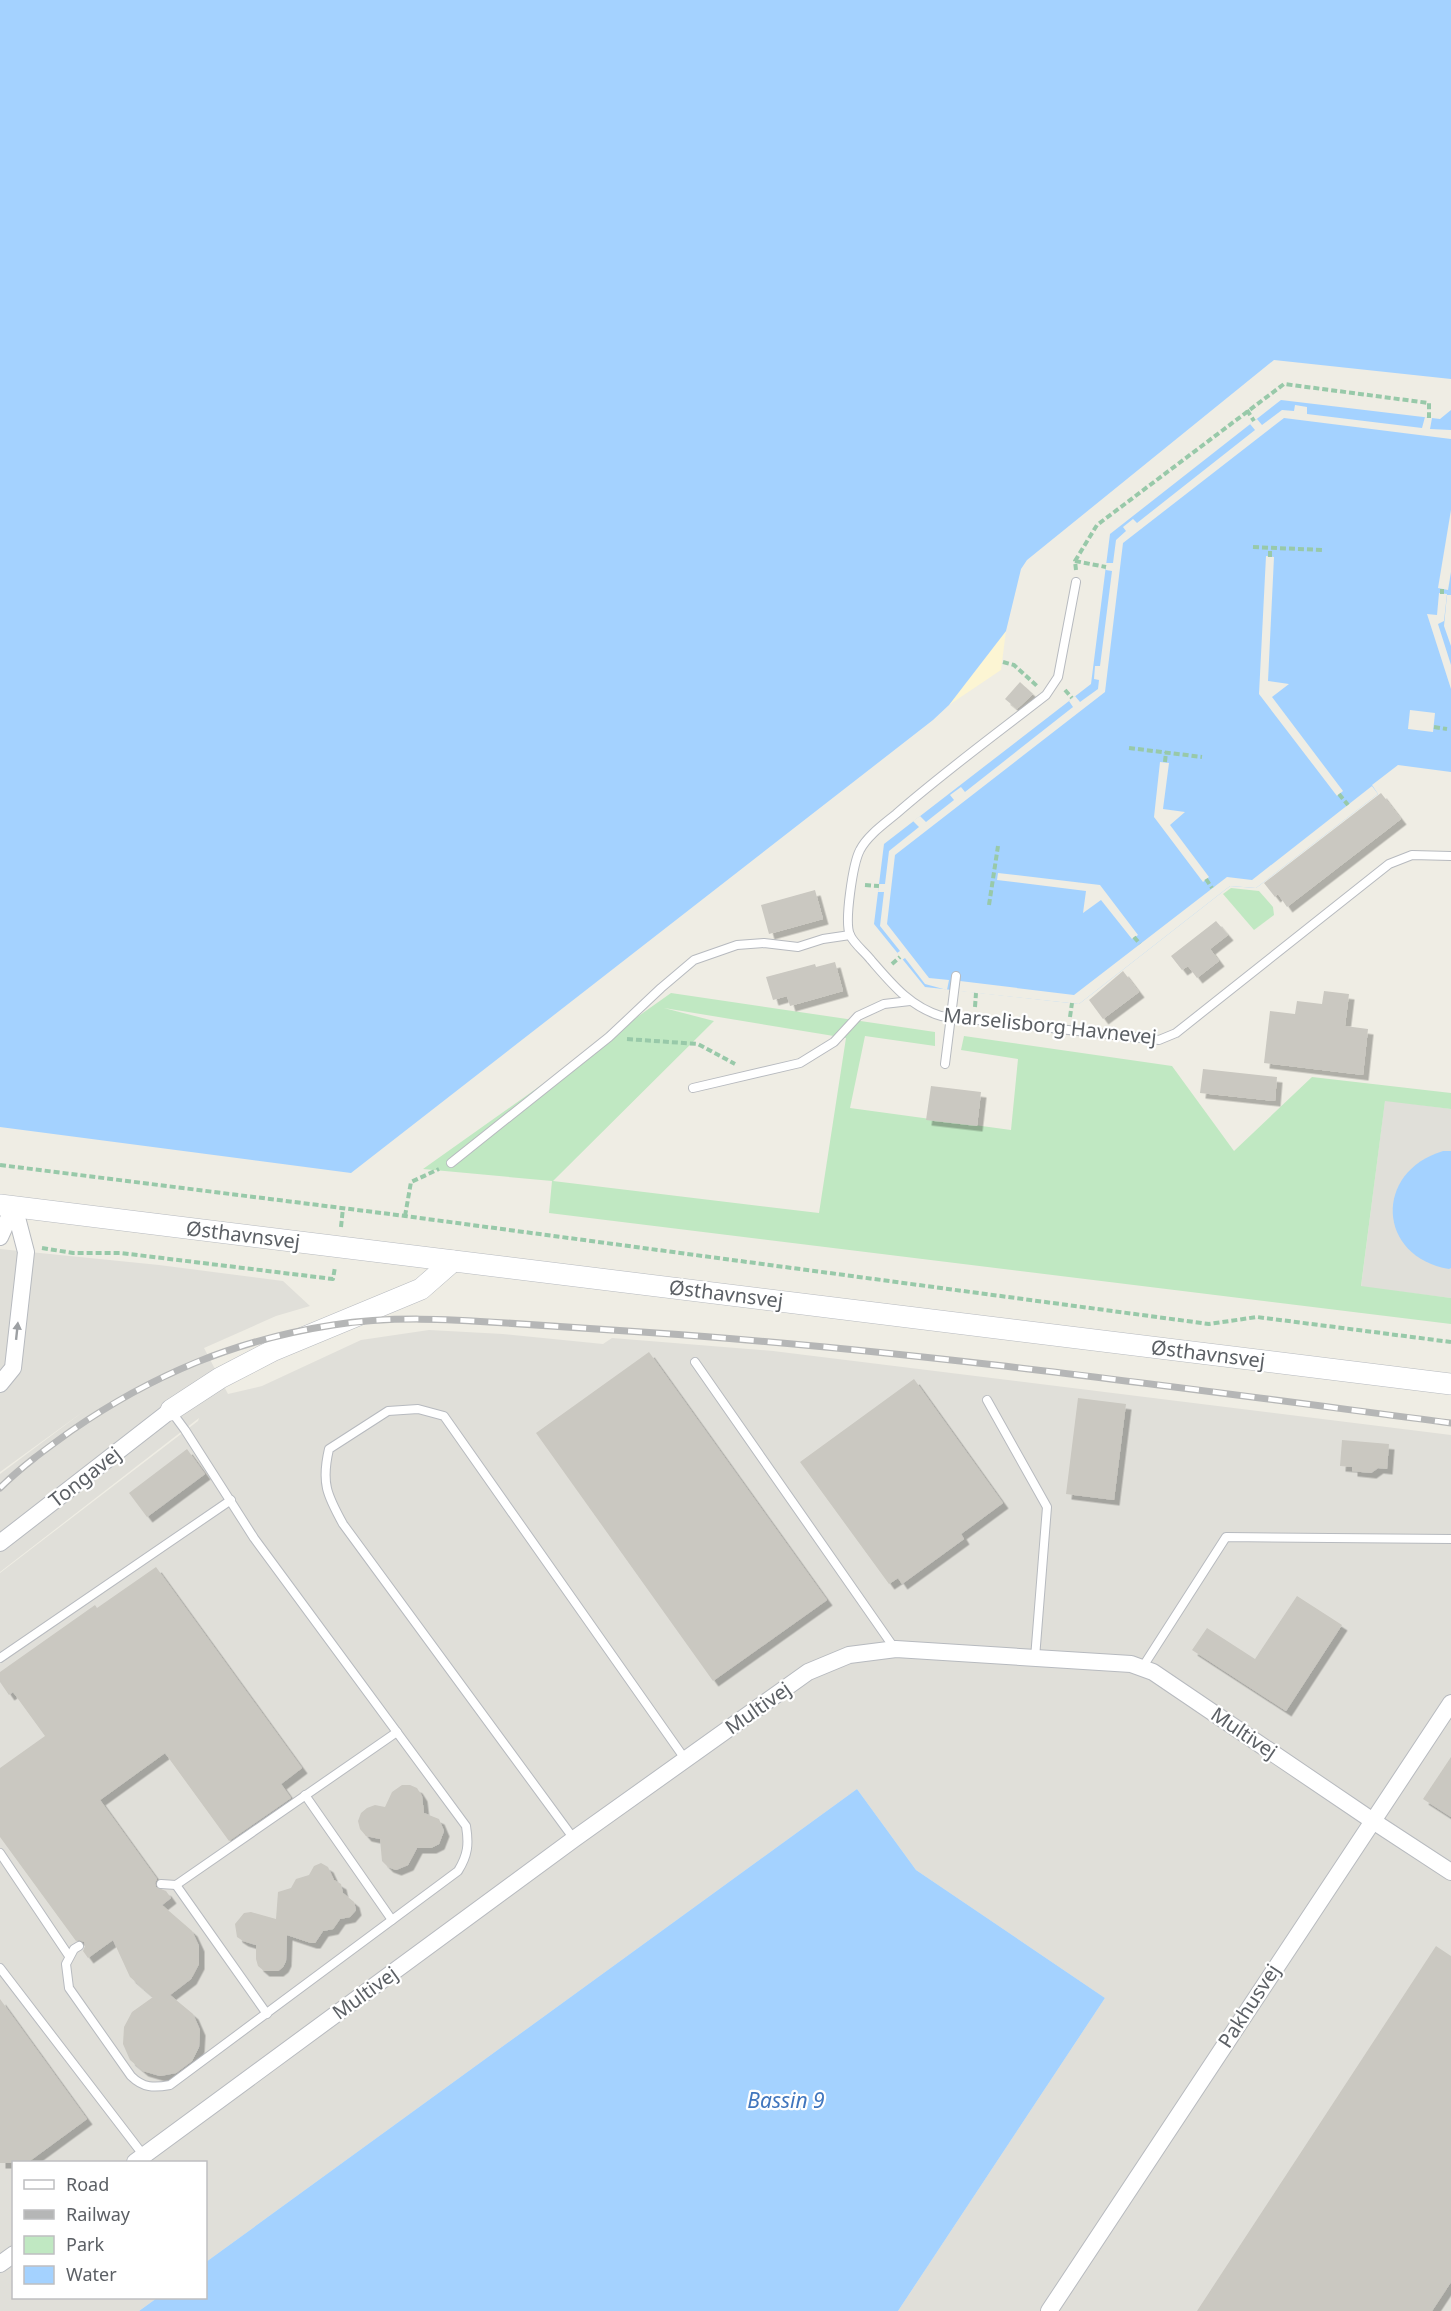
<svg xmlns="http://www.w3.org/2000/svg" width="1451" height="2311" font-family="'Noto Sans',sans-serif">
<style>
.industrial{fill:#e0dfd9}
.green{fill:#c0e8c2;fill-rule:evenodd}
.sand{fill:#fcf5d3}
.water{fill:#a4d2ff}
.pier{fill:#efede4}
.building{fill:#cac8c1;filter:url(#shadow)}
.lines{fill:none;stroke-linecap:round;stroke-linejoin:round}
.service-casing{stroke:#b7babf;stroke-width:10}
.minor-casing{stroke:#b7babf;stroke-width:18}
.tertiary-casing{stroke:#b7babf;stroke-width:22}
.path{stroke:#98c9a9;stroke-width:4;stroke-dasharray:6 3;stroke-linecap:butt}
.service{stroke:#fff;stroke-width:8}
.minor{stroke:#fff;stroke-width:16}
.tertiary{stroke:#fff;stroke-width:21}
.rail-casing{stroke:#b5b6b6;stroke-width:7}
.rail{stroke:#fff;stroke-width:4.5;stroke-dasharray:14;stroke-linecap:butt}
.oneway{fill:#9da0a3}
.labels{text-anchor:middle;stroke-width:4.5;stroke-linejoin:round;paint-order:stroke}
.street-label{font-size:20px;fill:#5c6065;stroke:#fff}
.water-label{font-size:21px;font-style:italic;fill:#4076be;stroke:#fff}
</style>
<defs>
<filter id="shadow"><feDropShadow dx="5.5" dy="5.5" stdDeviation="0" flood-color="#0004"/></filter>
</defs>
<rect width="100%" height="100%" fill="#efede4"/>
<g class="industrial">
<path d="M1385,1100l66,9v189l-90,-11z"/>
<path d="M0,1249l159,16 124,16 27,25 -34,10 -72,32 24,46 34,-8 99,-46 68,-10 74,4 100,10 9,-6 161,13 678,84v876h-553l207,-313 -189,-128 -59,-81 -651,473v-100h-192v136h143l-18,13h-139v-738l198,-152 1,-3 -199,154v-98l84,-63 -84,61z"/>
</g>
<g class="green">
<path d="M1231,888l28,3 14,16 1,8 -20,15 -31,-36z"/>
<path d="M671,993l264,39v14l-70,-10 -15,72 161,22 7,-71 -57,-9 3,-14 208,30 62,85 78,-74 139,16v16l-66,-8 -24,185 90,12v26l-902,-111 3,-32 -129,-12zM664,1008l182,30 -27,175 -266,-32 161,-160z"/>
</g>
<path class="sand" d="M1006,631l-5,39 -52,35z"/>
<g class="water">
<path d="M0,0h1451v379l-177,-19 -247,200 -6,9 -15,62 -57,74 -16,15 -582,453 -351,-46z"/>
<path d="M1281,400l159,19 11,-9v185h-4l-3,31 7,20v126l-53,-7 -26,20 6,9 -122,94 -26,-2 -151,118 -154,-17 -51,-63 10,-80 207,-160 19,-150z"/>
<path d="M1443,1151h8v117l-2,1c-72,-12 -76,-97 -6,-118z"/>
<path d="M857,1789l59,81 189,128 -207,313h-759l18,-13h49v-36z"/>
</g>
<g class="pier">
<path d="M1295,405l12,2v7l115,14 3,-11 4,1h3l-2,11 21,1v9l-167,-21 -161,125 -18,149 -210,163 -8,69 42,54 20,2 -2,10 -22,-6 -20,-26 -3,2 -5,-7 3,-2 -20,-25 4,-34h-6l1,-8h6l4,-33 30,-24 -6,-6 7,-5 6,6 28,-22 -4,-5 11,-8 4,5 108,-85 -4,-6 6,-5 5,6 18,-13 1,-9 -5,-1 1,-13h5l12,-95 -6,-1v-7h7l3,-23 10,-9 -3,-4 10,-8 4,4 118,-93 -5,-6 4,-3 3,-2 5,6 20,-15 12,1z"/>
<path d="M1451,510v62l-3,18 -10,-2z"/>
<path d="M1266,556l8,1 -6,124 21,3 -17,13 71,94 -6,5 -78,-102z"/>
<path d="M1439,593l8,1 -3,27 -6,3 13,41v24l-24,-75 10,1z"/>
<path d="M1410,710l25,3 -2,19 -25,-3z"/>
<path d="M1160,762l9,1 -6,46 22,3 -15,13 39,52 -6,5 -49,-65z"/>
<path d="M1372,786l6,8 -122,94 -26,-2 -151,118 -121,-13 2,-10 114,14 153,-118 25,3z"/>
<path d="M998,873l102,12 38,50 -6,4 -31,-39 -18,13 3,-22 -89,-11z"/>
</g>
<g class="building">
<path d="M1020,682l13,12 -16,15 -12,-10z"/>
<path d="M1381,793l20,26 -114,88 -9,-13 -3,3 -11,-14z"/>
<path d="M815,890l8,29 -54,15 -8,-29z"/>
<path d="M1216,921l12,14 -18,14 9,12 -22,17 -9,-12 -6,4 -11,-14z"/>
<path d="M835,962l8,29 -53,15 -3,-10 -14,4 -7,-23 49,-13 1,3z"/>
<path d="M1123,971l16,21 -36,27 -14,-19z"/>
<path d="M1324,991l25,3 -4,32 23,3 -5,46 -99,-12 6,-52 25,3 2,-13 25,3z"/>
<path d="M1203,1069l74,8 -2,24 -75,-8z"/>
<path d="M931,1086l50,6 -4,34 -51,-6z"/>
<path d="M649,1352l178,248 -114,81 -177,-248z"/>
<path d="M914,1379l89,124 -42,31 3,5 -62,45 -4,-6 -9,6 -89,-122z"/>
<path d="M1078,1398l48,6 -12,96 -48,-6z"/>
<path d="M1342,1440l47,4 -2,25 -9,-1 -7,5 -19,-2v-4l-12,-1z"/>
<path d="M187,1449l18,25 -58,43 -18,-24z"/>
<path d="M156,1567l146,201 -21,16 10,14 -62,43 -64,-88 -65,47 57,79 -2,4 1,4 10,4 5,7 -9,7 30,26 7,15v18l-8,15 -21,16 23,19 7,16 -1,17 -7,14 -16,12 -16,3 -17,-5 -13,-11 -7,-16 1,-17 8,-15 21,-15 -23,-20 -17,-37 -25,18 -5,-7 2,-5 -1,-4 -5,-2 -3,1 -76,-104v-69l45,-32 -32,-44 -4,3 -9,-13v-10l95,-67 2,3z"/>
<path d="M1297,1596l45,29 -56,86 -94,-61 15,-22 48,31z"/>
<path d="M1451,1757v60l-28,-18z"/>
<path d="M402,1785h8l7,3 5,8 2,17 15,6 5,12 -5,13 -8,4h-14l-9,17 -12,5 -8,-3 -6,-6 -2,-22 -14,-3 -6,-7 -2,-8 3,-8 6,-5 8,-3 10,2 7,-15z"/>
<path d="M321,1863l7,4 6,13 7,4 2,9 11,9 2,8 -6,7 -10,2 -7,10 -10,2 -8,12h-4l-24,-8 -1,26 -3,6 -5,4h-14l-6,-5 -2,-7v-14l-13,-4 -6,-4 -2,-13 9,-11 7,-1 25,7 2,-27 13,-4 5,-9 13,-4 5,-9z"/>
<path d="M1436,1946l15,10v326l-19,29h-235z"/>
<path d="M0,1999l87,120 -60,44h-27z"/>
</g>
<g class="lines">
<defs>
<g id="service">
<path d="M1076,582l-18,95 -12,18c-50,39 -102,77 -150,119 -12,10 -29,22 -36,36 -7,13 -16,72 -10,85 4,9 15,17 21,25 20,23 39,47 70,56l218,24 17,-7 213,-169 23,-9 39,1"/>
<path d="M945,1064l11,-88"/>
<path d="M693,1088l107,-25 34,-21 24,-26 26,-12 26,-3"/>
<path d="M451,1163l158,-126 52,-49 33,-28 43,-15 27,-2 34,4 25,-8 27,-4"/>
<path d="M695,1362l200,287"/>
<path d="M987,1400l60,107 -12,151"/>
<path d="M0,1658l231,-158"/>
<path d="M1142,1668l84,-131 225,2"/>
<path d="M305,1795l87,125"/>
<path d="M574,1839l-231,-315c-16,-29 -22,-41 -14,-75l59,-38 30,-2 26,7 241,343"/>
<path d="M0,1853l69,103"/>
<path d="M161,1884l15,1 221,-153"/>
<path d="M176,1885l91,129"/>
<path d="M79,1946l-5,3 -8,15 3,24 62,88c12,12 23,12 39,9l288,-214c10,-16 11,-27 8,-45l-212,-288 -69,-108 -14,-19"/>
<path d="M0,1968l144,188"/>
</g>
<g id="minor">
<path d="M0,1237l14,-31"/>
<path d="M0,1384l13,-16 13,-116 -12,-46"/>
<path d="M0,1543l171,-133"/>
<path d="M135,2162l439,-323 234,-167 41,-17 47,-6 235,15 22,8 220,149 78,51"/>
<path d="M0,2264l14,-10"/>
<path d="M1049,2311l402,-608"/>
</g>
<g id="tertiary">
<path d="M0,1205l1451,179"/>
<path d="M171,1410l49,-32 54,-28 147,-61 32,-28"/>
</g>
</defs>
<use href="#service" class="service-casing"/>
<use href="#minor" class="minor-casing"/>
<use href="#tertiary" class="tertiary-casing"/>
<g class="path">
<path d="M1247,410l7,11"/>
<path d="M1253,547l69,3"/>
<path d="M1270,557v-9"/>
<path d="M1075,561l31,6"/>
<path d="M1076,570l-1,-9 22,-36 187,-141 145,19v15"/>
<path d="M1442,594v-5"/>
<path d="M1003,662l11,3 23,21"/>
<path d="M1065,690l7,8"/>
<path d="M1434,727l13,2"/>
<path d="M1129,748l73,9"/>
<path d="M1165,762l1,-10"/>
<path d="M1339,794l9,11"/>
<path d="M1206,879l6,9"/>
<path d="M865,885l14,1"/>
<path d="M989,905l9,-59"/>
<path d="M1134,937l6,7"/>
<path d="M892,964l8,-7"/>
<path d="M975,1007l1,-14"/>
<path d="M1070,1017l2,-14"/>
<path d="M627,1039l71,5 37,20"/>
<path d="M0,1165l405,51 804,108 48,-7 194,25"/>
<path d="M405,1216l6,-34 28,-13"/>
<path d="M341,1227l2,-19"/>
<path d="M42,1248l31,5h48l212,26 2,-12"/>
</g>
<use href="#service" class="service"/>
<use href="#minor" class="minor"/>
<use href="#tertiary" class="tertiary"/>
<defs>
<path id="rail" d="M0,1488c21,-21 46,-39 71,-57 81,-56 164,-91 262,-106 58,-9 115,-6 173,-2 46,3 91,6 136,9 271,18 540,56 809,91"/>
</defs>
<use href="#rail" class="rail-casing"/>
<use href="#rail" class="rail"/>
</g>
<defs><path id="oneway-solid" d="M-6-.8H1V-3.2L6.5 0L1 3.2V.8H-6Z" transform="scale(1.5)"/></defs>
<use class="oneway" href="#oneway-solid" transform="translate(17 1331) rotate(-84)"/>
<g class="labels">
<g class="street-label">
<text transform="translate(1050 1026) rotate(6)" y="7">Marselisborg Havnevej</text>
<text transform="translate(243 1235) rotate(7)" y="7">Østhavnsvej</text>
<text transform="translate(726 1294) rotate(7)" y="7">Østhavnsvej</text>
<text transform="translate(1208 1354) rotate(7)" y="7">Østhavnsvej</text>
<text transform="translate(85 1477) rotate(-38)" y="7">Tongavej</text>
<text transform="translate(758 1708) rotate(-35)" y="7">Multivej</text>
<text transform="translate(1244 1733) rotate(34)" y="7">Multivej</text>
<text transform="translate(365 1993) rotate(-36)" y="7">Multivej</text>
<text transform="translate(1249 2006) rotate(-57)" y="7">Pakhusvej</text>
</g>
<g class="water-label">
<text x="786" y="2108">Bassin 9</text>
</g>
</g>
<rect x="12" y="2161" width="195" height="138" fill="#ffffff" stroke="#bebfc1" stroke-width="1.5"/>
<rect x="24" y="2180" width="30" height="9" fill="#ffffff" stroke="#bebfc1" stroke-width="1.5"/>
<text x="66" y="2191" font-size="18" fill="#5c6065">Road</text>
<rect x="24" y="2210" width="30" height="9" fill="#b5b6b6" stroke="#bebfc1" stroke-width="1.5"/>
<text x="66" y="2221" font-size="18" fill="#5c6065">Railway</text>
<rect x="24" y="2236" width="30" height="18" fill="#c0e8c2" stroke="#bebfc1" stroke-width="1.5"/>
<text x="66" y="2251" font-size="18" fill="#5c6065">Park</text>
<rect x="24" y="2266" width="30" height="18" fill="#a4d2ff" stroke="#bebfc1" stroke-width="1.5"/>
<text x="66" y="2281" font-size="18" fill="#5c6065">Water</text>
</svg>
